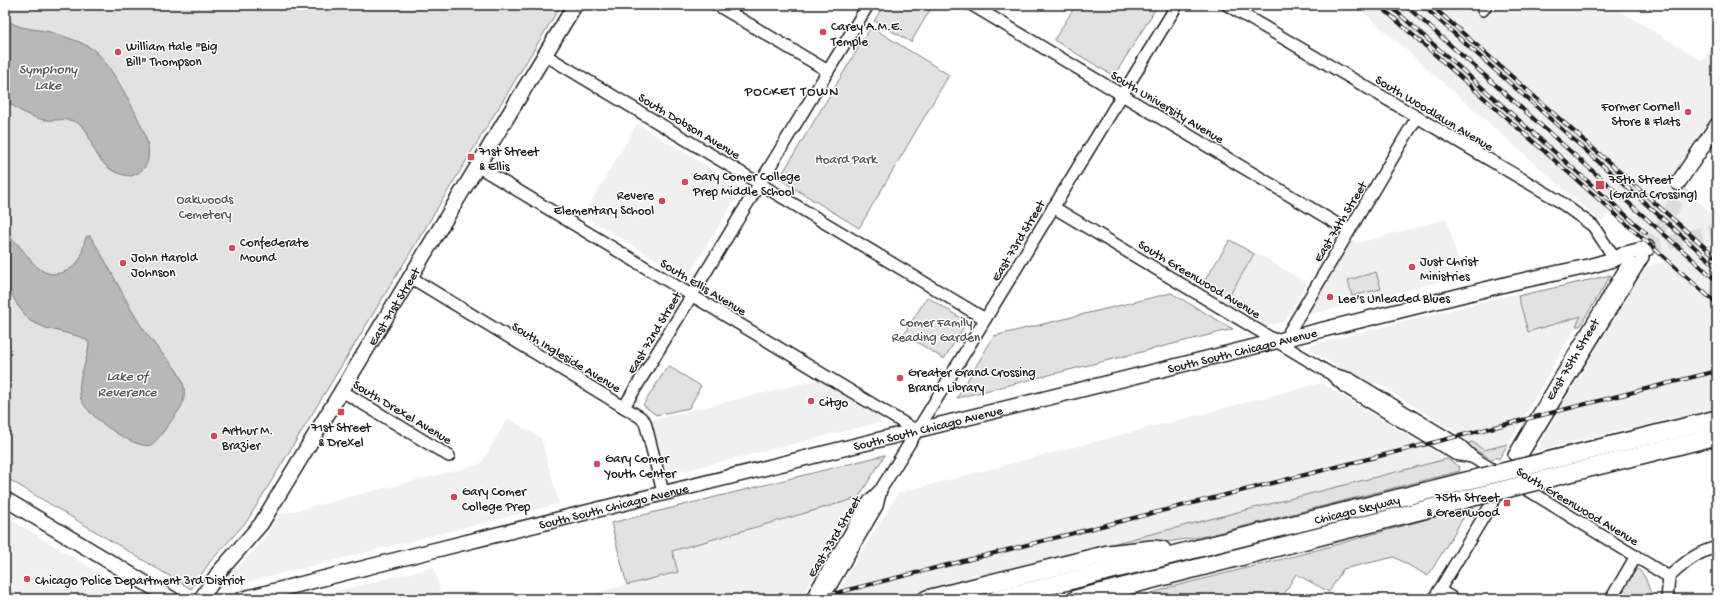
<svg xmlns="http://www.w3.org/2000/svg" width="1722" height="604" font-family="'Gochi Hand',sans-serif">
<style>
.built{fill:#f0f0f0}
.green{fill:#e2e2e2;stroke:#7f7f7f}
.water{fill:#b8b8b8;stroke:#7a7a7a}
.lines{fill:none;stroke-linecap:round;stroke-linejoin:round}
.major-tunnel{stroke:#ddd;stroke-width:14;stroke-dasharray:14 7;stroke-linecap:butt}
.minor-casing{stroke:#1c1c1c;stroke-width:14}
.major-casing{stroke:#1c1c1c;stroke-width:17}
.highway-casing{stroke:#1c1c1c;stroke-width:20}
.minor{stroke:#fff;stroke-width:11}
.major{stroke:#fff;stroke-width:14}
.highway{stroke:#fff;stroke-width:17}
.rail-casing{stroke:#1c1c1c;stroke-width:4}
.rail{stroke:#fff;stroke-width:2.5;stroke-dasharray:8;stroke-linecap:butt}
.highway-bridge-casing{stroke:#1c1c1c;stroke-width:20;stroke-linecap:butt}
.highway-bridge{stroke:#fff;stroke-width:17}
.poi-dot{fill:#d1495b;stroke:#fff;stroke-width:1.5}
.labels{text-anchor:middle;stroke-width:3;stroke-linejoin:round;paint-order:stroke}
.poi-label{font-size:13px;fill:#1c1c1c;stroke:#fff;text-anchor:start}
.street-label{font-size:13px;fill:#1c1c1c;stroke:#fff}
.park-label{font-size:13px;fill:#575757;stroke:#fff}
.water-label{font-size:14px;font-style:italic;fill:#5a5a5a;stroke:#fff}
.neighbourhood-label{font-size:14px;letter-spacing:1px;fill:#1c1c1c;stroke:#fff}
</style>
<rect width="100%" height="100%" fill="#fff"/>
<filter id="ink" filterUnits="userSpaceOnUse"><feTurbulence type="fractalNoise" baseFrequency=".025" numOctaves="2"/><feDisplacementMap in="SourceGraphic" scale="8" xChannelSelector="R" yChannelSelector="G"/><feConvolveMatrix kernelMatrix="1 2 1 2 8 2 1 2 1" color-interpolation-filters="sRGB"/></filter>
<g filter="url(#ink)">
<g class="built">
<path d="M1355,5h255l93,56 14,-24v74l-44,68 44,39v193l-104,21 -76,19 12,-24 97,-160 17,-5 -53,-49 -9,9z"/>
<path d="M637,124l105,64 -55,90 -104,-63z"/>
<path d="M1447,219l15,57 -150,38 -4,-3 43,-71 7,3z"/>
<path d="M1255,252l52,31 -22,38 -19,5 -41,-25z"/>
<path d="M1518,293l10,39 54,-16 -74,128 -24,6 -107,-67 -9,2 -58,-35 2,-5z"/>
<path d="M818,380l62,38 1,4 -214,53 -15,-55z"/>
<path d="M1321,383l126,76 -552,140h-62l65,-106z"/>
<path d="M508,418l33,20 18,66 -328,82 -3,-1v-7l34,-36 18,-30 2,2 199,-50z"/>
<path d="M858,498l-58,101h-229l107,-27 -7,-20z"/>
<path d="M5,516l137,83h-137z"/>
<path d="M434,567l8,32h-137z"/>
</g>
<g class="green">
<path d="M5,5h556l-314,516 -37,41 -19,27 -186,-112z"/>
<path d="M884,5h49l-22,37 -37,-21z"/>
<path d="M1076,5h16l3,2 2,-2h61l-44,71 -60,-36z"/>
<path d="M871,27l78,48 -90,153 -80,-49z"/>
<path d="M1230,240l24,14 -26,44 -25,-15z"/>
<path d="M1376,272l5,17 -29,7 -4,-16z"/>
<path d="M1611,275l-31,51h-4l5,-10 -53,16 -10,-36z"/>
<path d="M1171,293l62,36 -276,69 37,-62z"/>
<path d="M927,297l40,25 -23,37 -40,-25z"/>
<path d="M668,366l33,20 -12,22 -33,7 -13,-10z"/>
<path d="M1472,442l12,8 24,-6 -9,15 -4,-2 -2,3 -28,-16z"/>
<path d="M885,455l-27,43 -186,53 6,21 -51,13 -16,-62z"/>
<path d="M1447,459l12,7 1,5 -254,65 -59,9 -145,30 -94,24h-13z"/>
<path d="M1470,507l-42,69 -34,-19 -51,12 -14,23 -33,-18 -15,25h-148l38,-12 135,-34z"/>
<path d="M1637,568l8,9 8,22h-36z"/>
</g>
<g class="water">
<path d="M5,17c11,13 29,11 45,15 15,5 32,9 45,19 16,13 50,75 53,95 2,16 -2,25 -17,30 -23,-2 -33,-16 -41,-36 -2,-4 -3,-10 -7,-13 -11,-11 -25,-6 -38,-7 -14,-2 -30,-11 -40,-21z"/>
<path d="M7,235c18,10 28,45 53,38 7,-1 13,-6 18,-11 6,-8 4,-18 9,-26h3c24,35 38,76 65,109 11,14 25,24 29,42 1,6 0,13 -2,18 -2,5 -27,39 -31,40 -17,5 -65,-30 -70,-46 -6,-20 8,-38 8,-57l-8,-5 -35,-9 -16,-7 -12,-15 -13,-23v-47z"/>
</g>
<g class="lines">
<g class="major-tunnel">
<path d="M1648,248l69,-18"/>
<path d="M1648,248l36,-60"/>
</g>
<defs>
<g id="minor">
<path d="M717,5l111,66"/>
<path d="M972,5l377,226"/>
<path d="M1227,5l329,194 37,27 22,33"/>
<path d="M1483,10l3,-5"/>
<path d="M545,55l440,264"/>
<path d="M477,166l440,265"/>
<path d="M1053,207l278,167 14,13 110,67 17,3"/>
<path d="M410,277l230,140 5,5 18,70"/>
<path d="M1285,339l132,-222"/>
<path d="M1333,374l17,5 111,67 11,11 28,17"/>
<path d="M342,391l107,65"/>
<path d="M624,407l244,-402"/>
<path id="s1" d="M1514,455l116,-195"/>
<path d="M1512,471l131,-214"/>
<path d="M1518,484l151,93"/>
<path d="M1439,590l15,9"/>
<path d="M811,599l58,-98 12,-12 25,-40 271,-444"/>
<path d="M823,599l54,-93 4,-16"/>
<path d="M1434,599l67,-111"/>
<path d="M1611,599l25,-43"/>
<path d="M1667,599l2,-22c15,-14 28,-25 48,-30"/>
</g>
<g id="major">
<path d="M1678,183l39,-58"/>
<path d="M5,499l167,100"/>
<path id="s2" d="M201,599l18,-27 42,-48 314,-519"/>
<path id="s3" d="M242,599c422,-108 845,-211 1269,-316l79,-17 25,-7 9,-5 24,-6"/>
</g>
<g id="highway">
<path d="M927,599l181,-45 45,-5 9,1"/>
<path id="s4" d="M997,599l465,-117"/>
<path d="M1076,599l390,-100"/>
</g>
</defs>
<use href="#minor" class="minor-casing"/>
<use href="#major" class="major-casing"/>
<use href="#highway" class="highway-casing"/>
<use href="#minor" class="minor"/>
<use href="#major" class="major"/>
<use href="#highway" class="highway"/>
<defs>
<g id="rail">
<path d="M1379,5l338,299"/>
<path d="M1389,5l257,228"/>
<path d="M1405,5l312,276"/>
<path d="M1422,5l295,262"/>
<path d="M1431,5l286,253"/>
<path d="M812,599l905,-228"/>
</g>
</defs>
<use href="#rail" class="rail-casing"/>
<use href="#rail" class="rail"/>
<defs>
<g id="highway-bridge">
<path d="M1462,482l255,-63"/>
<path d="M1466,499l251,-63"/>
</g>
</defs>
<use href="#highway-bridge" class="highway-bridge-casing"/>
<use href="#highway-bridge" class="highway-bridge"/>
</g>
</g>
<g class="poi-dot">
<circle cx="823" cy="32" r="4"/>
<circle cx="118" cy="52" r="4"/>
<circle cx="1688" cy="112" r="4"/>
<rect x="467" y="153" width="8" height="8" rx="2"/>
<circle cx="685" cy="182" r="4"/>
<rect x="1595" y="180" width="10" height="10" rx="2"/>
<circle cx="662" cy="201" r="4"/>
<circle cx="232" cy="248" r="4"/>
<circle cx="123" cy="263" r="4"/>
<circle cx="1412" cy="267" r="4"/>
<circle cx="1330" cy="297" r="4"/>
<circle cx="900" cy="378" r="4"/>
<circle cx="811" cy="401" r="4"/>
<rect x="337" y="408" width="8" height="8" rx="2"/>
<circle cx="214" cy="436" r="4"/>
<circle cx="597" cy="464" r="4"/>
<circle cx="454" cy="497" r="4"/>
<rect x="1503" y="499" width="8" height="8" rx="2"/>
<circle cx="27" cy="579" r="4"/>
</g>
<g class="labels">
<g class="poi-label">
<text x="831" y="30">Carey A.M.E.<tspan x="831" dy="15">Temple</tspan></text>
<text x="126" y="50">William Hale "Big<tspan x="126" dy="15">Bill" Thompson</tspan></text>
<text x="1680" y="110" text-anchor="end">Former Cornell<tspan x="1680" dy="15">Store &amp; Flats</tspan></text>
<text x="479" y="155">71st Street<tspan x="479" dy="15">&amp; Ellis</tspan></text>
<text x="693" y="180">Gary Comer College<tspan x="693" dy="15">Prep Middle School</tspan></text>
<text x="1609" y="183">75th Street<tspan x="1609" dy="15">(Grand Crossing)</tspan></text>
<text x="654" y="199" text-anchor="end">Revere<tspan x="654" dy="15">Elementary School</tspan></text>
<text x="240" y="246">Confederate<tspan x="240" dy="15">Mound</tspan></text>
<text x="131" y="261">John Harold<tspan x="131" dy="15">Johnson</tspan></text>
<text x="1420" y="265">Just Christ<tspan x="1420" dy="15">Ministries</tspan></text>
<text x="1338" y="302">Lee's Unleaded Blues</text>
<text x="908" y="376">Greater Grand Crossing<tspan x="908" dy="15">Branch Library</tspan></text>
<text x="819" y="406">Citgo</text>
<text x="341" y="431" text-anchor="middle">71st Street<tspan x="341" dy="15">&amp; Drexel</tspan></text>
<text x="222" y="434">Arthur M.<tspan x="222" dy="15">Brazier</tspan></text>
<text x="605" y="462">Gary Comer<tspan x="605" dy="15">Youth Center</tspan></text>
<text x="462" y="495">Gary Comer<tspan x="462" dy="15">College Prep</tspan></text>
<text x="1499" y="501" text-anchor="end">75th Street<tspan x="1499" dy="15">&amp; Greenwood</tspan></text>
<text x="35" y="584">Chicago Police Department 3rd District</text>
</g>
<g class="street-label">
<text transform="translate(1168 106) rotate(31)" y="5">South University Avenue</text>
<text transform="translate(1435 112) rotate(31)" y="5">South Woodlawn Avenue</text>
<text transform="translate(690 125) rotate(31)" y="5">South Dobson Avenue</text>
<text transform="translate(1339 221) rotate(-59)" y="5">East 74th Street</text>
<text transform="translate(1017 240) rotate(-59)" y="5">East 73rd Street</text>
<text transform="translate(1200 278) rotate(31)" y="5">South Greenwood Avenue</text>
<text transform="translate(704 286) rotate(31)" y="5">South Ellis Avenue</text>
<text dy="5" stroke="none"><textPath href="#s2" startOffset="351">East 71st Street</textPath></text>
<text transform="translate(653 332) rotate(-59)" y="5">East 72nd Street</text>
<text dy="5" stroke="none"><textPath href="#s3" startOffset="1031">South South Chicago Avenue</textPath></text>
<text transform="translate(567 356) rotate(31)" y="5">South Ingleside Avenue</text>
<text dy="5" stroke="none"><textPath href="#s1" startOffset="112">East 75th Street</textPath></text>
<text transform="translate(403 411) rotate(31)" y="5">South Drexel Avenue</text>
<text dy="5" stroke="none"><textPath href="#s3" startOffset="707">South South Chicago Avenue</textPath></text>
<text dy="5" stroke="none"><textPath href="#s3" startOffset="383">South South Chicago Avenue</textPath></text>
<text transform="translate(1578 505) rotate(31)" y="5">South Greenwood Avenue</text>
<text dy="5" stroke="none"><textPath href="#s4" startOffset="371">Chicago Skyway</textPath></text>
<text transform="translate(833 536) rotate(-59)" y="5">East 73rd Street</text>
</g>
<g class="park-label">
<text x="846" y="163">Hoard Park</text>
<text x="205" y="203">Oakwoods<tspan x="205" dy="15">Cemetery</tspan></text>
<text x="936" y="326">Comer Family<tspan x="936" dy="15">Reading Garden</tspan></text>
</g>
<g class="water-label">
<text x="48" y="73">Symphony<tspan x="48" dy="16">Lake</tspan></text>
<text x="127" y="380">Lake of<tspan x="127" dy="16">Reverence</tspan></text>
</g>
<g class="neighbourhood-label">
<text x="792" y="95">POCKET TOWN</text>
</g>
</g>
<rect width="1722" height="604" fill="none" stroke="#fff" stroke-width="20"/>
<rect x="10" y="10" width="1702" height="584" fill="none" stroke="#1c1c1c" stroke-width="1.5" filter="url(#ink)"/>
</svg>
